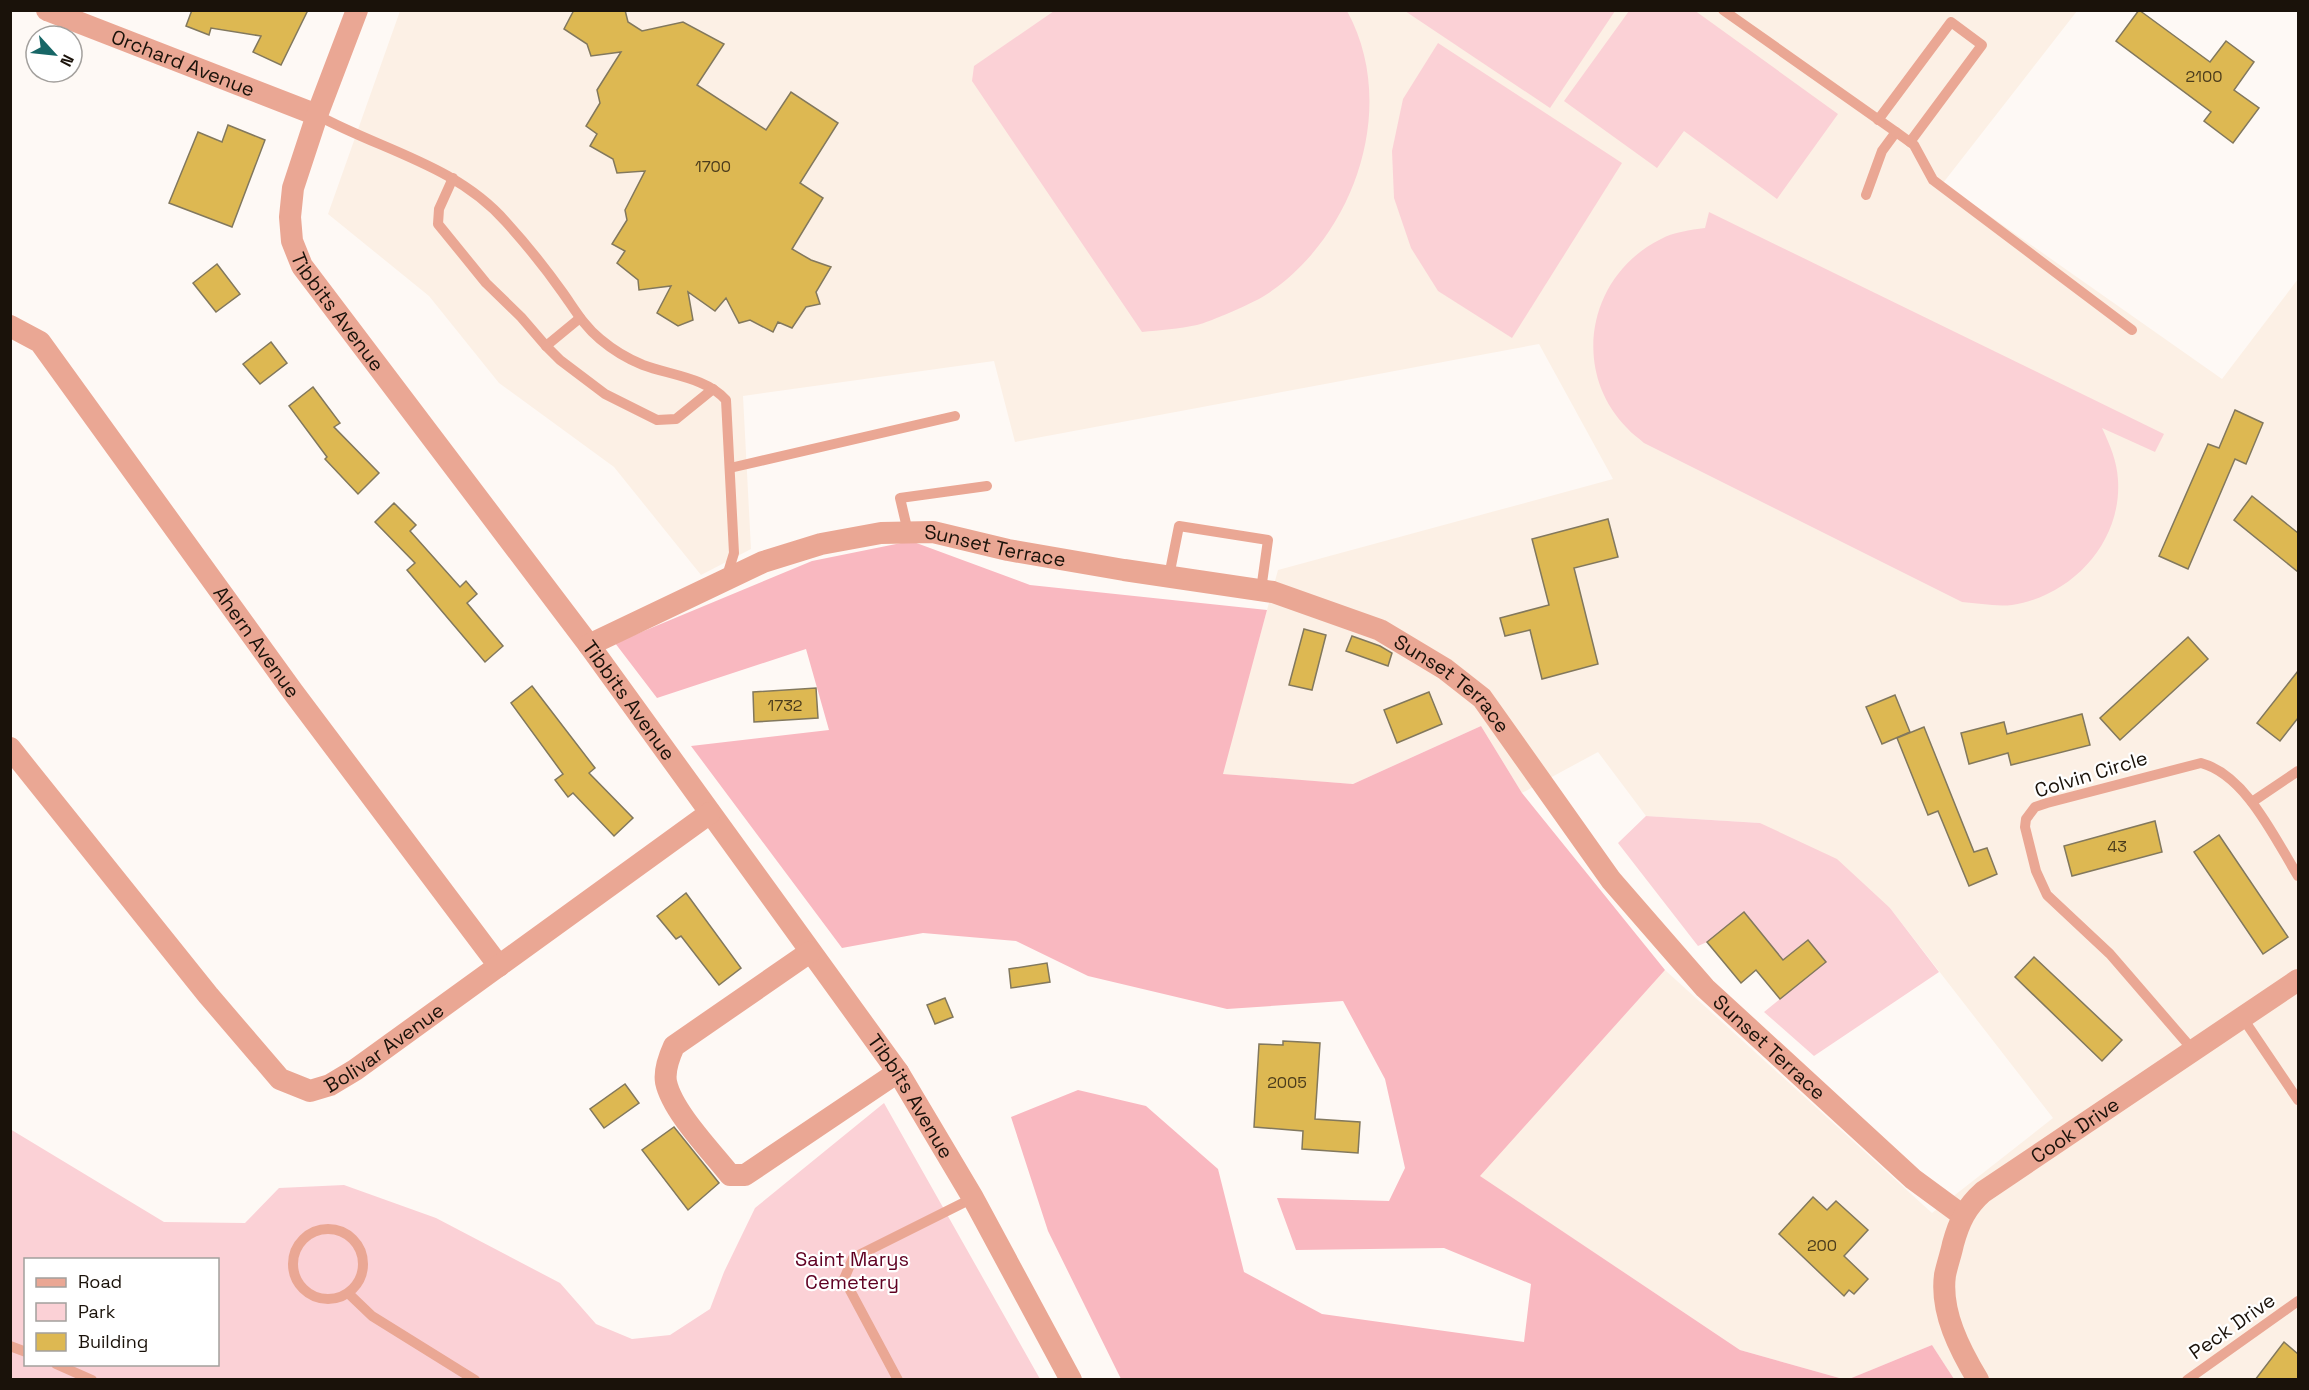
<svg xmlns="http://www.w3.org/2000/svg" width="2309" height="1390" font-family="'Space Grotesk',sans-serif">
<style>
.built{fill:#fcf0e5}
.green{fill:#fbd1d6;fill-rule:evenodd}
.forest{fill:#f9b8c0}
.building{fill:#ddb852;stroke:#82785d;stroke-width:1.5}
.lines{fill:none;stroke-linecap:round;stroke-linejoin:round}
.lane{stroke:#eaa794;stroke-width:10}
.street{stroke:#eaa794;stroke-width:22}
.labels{text-anchor:middle;stroke-width:4.5;stroke-linejoin:round;paint-order:stroke}
.number-label{font-size:16px;fill:#4b3c1c}
.street-label{font-size:20px;fill:#1a120a;stroke:#fff}
.park-label{font-size:20px;fill:#5f0022;stroke:#fff}
</style>
<rect width="100%" height="100%" fill="#fef9f5"/>
<path class="built" d="M400,11h1677l-134,172 279,196 76,-100v1100h-344l-22,-34 -83,34h-6l-103,-29 -261,-174 186,-206 267,243 121,-95 -163,-210 -130,-85 -114,-7 -48,-64 -76,41 -41,-67 -128,58 -131,-10 56,-204 335,-91 -74,-135 -524,98 -21,-81 -251,35 8,153 -50,26 -87,-108 -115,-84 -70,-87 -101,-82z"/>
<g class="green">
<path d="M1694,10l144,104 -61,85 -93,-68 -27,37 -93,-67 65,-90z"/>
<path d="M1054,11h293c53,96 7,228 -83,285 -11,7 -54,26 -67,29 -18,4 -37,5 -55,7l-170,-251 2,-15z"/>
<path d="M1405,11h210l-65,97z"/>
<path d="M1438,43l184,120 -110,175 -74,-47 -27,-43 -17,-50 -2,-47 11,-52z"/>
<path d="M1709,212l455,222 -9,18 -53,-24c8,17 15,33 16,52 4,62 -46,116 -106,125 -16,2 -34,-2 -50,-3l-318,-159c-5,-5 -12,-9 -17,-15 -57,-58 -39,-153 34,-189 13,-7 29,-9 44,-11z"/>
<path d="M1646,816l114,7 77,36 53,49 49,64 -125,84 -50,-44 61,-50 -18,-22 -39,32 -24,-60 -37,30 -9,4 -80,-103z"/>
<path d="M884,1103l156,276h-1029l-1,-250 154,93 81,1 34,-35 65,-3 92,33 124,65 36,41 36,15 38,-4 40,-26 14,-37 31,-64zM26,1260h192v104h-192z"/>
</g>
<g class="forest">
<path d="M911,541l119,44 237,25 -44,164 130,10 128,-58 41,67 143,177 -185,206 260,174 103,29h-722l-73,-148 -37,-114 67,-27 68,16 72,63 26,103 78,42 202,28 7,-58 -87,-36 -148,2 -19,-52 112,3 16,-33 -20,-89 -42,-78 -116,8 -139,-33 -72,-35 -93,-8 -81,15 -151,-202 138,-16 -23,-81 -149,49 -42,-55 197,-82z"/>
<path d="M1932,1345l22,34h-105z"/>
</g>
<g class="building">
<path d="M192,10h116l-27,55 -28,-13 8,-16 -50,-8 -2,7 -23,-9z"/>
<path d="M574,10h51l3,12 14,9 41,-9 41,22 -27,41 69,45 25,-38 47,31 -38,60 23,15 -31,51 19,11 20,7 -15,25 4,12 -14,3 -14,21 -14,-6 -5,10 -23,-12 -11,3 -13,-25 -11,13 -27,-19 5,28 -15,6 -21,-13 14,-27 -32,4 -1,-10 -21,-17 8,-12 -13,-7 15,-24 -2,-10 20,-39 -28,2 -4,-14 -23,-13 7,-12 -11,-8 14,-23 -3,-13 24,-38 -30,4 -4,-12 -23,-15z"/>
<path d="M2139,10l71,52 16,-21 28,21 -20,28 25,18 -26,35 -29,-22 7,-9 -95,-71z"/>
<path d="M228,125l37,15 -33,87 -63,-24 29,-71 24,10z"/>
<path d="M217,264l23,30 -24,18 -23,-29z"/>
<path d="M271,342l16,21 -27,21 -17,-20z"/>
<path d="M313,387l27,36 -6,4 45,46 -21,21 -33,-35 2,-2 -38,-51z"/>
<path d="M2235,410l28,13 -17,41 -11,-5 -47,110 -29,-13 49,-112 11,4z"/>
<path d="M2252,496l46,37v39l-64,-52z"/>
<path d="M394,503l22,22 -6,6 50,56 6,-6 11,13 -10,9 36,43 -18,16 -78,-92 8,-7 -40,-41z"/>
<path d="M1608,519l10,38 -44,11 24,96 -56,15 -12,-49 -25,6 -5,-18 49,-13 -17,-66z"/>
<path d="M1304,629l22,6 -14,55 -23,-5z"/>
<path d="M1352,636l28,10 12,7 -4,13 -42,-15z"/>
<path d="M2188,637l20,22 -88,81 -20,-22z"/>
<path d="M2298,671v47l-18,23 -23,-18z"/>
<path d="M532,686l63,82 -6,5 44,45 -19,18 -41,-43 -5,4 -13,-17 8,-6 -52,-71z"/>
<path d="M816,688l2,30 -64,4 -1,-30z"/>
<path d="M1429,692l13,32 -45,19 -13,-33z"/>
<path d="M1895,695l15,37 -28,12 -16,-37z"/>
<path d="M2082,714l8,31 -79,20 -3,-12 -39,11 -8,-31 43,-11 3,12z"/>
<path d="M1924,727l50,125 13,-4 10,26 -28,12 -31,-75 -10,4 -31,-77z"/>
<path d="M2155,821l7,31 -90,24 -8,-30z"/>
<path d="M2219,835l69,102 -25,17 -69,-102z"/>
<path d="M686,893l55,75 -22,17 -38,-49 -5,3 -19,-23z"/>
<path d="M1744,912l39,48 25,-20 18,22 -46,37 -24,-29 -15,13 -34,-41z"/>
<path d="M2034,957l88,83 -20,21 -87,-84z"/>
<path d="M1047,963l3,19 -39,6 -2,-19z"/>
<path d="M945,998l8,19 -18,7 -8,-19z"/>
<path d="M1283,1041l37,2 -5,76 45,3 -2,31 -56,-4 1,-18 -49,-4 5,-83 24,1z"/>
<path d="M625,1084l14,19 -35,25 -14,-19z"/>
<path d="M674,1127l45,56 -31,27 -46,-60z"/>
<path d="M1813,1197l14,13 9,-9 32,29 -24,26 24,23 -14,15 -5,-4 -5,6 -65,-62z"/>
<path d="M2284,1342l14,12v26h-43z"/>
</g>
<g class="lines">
<g class="lane">
<path d="M1723,10l173,122 -14,19 -16,44"/>
<path d="M317,115c64,35 139,50 189,107 20,22 40,47 57,71 12,17 21,33 37,46 13,11 28,20 43,26 27,10 64,13 83,35l8,153 -8,26"/>
<path d="M1878,120l73,-98 31,23 -72,97"/>
<path d="M1896,132l18,13 19,35 199,150"/>
<path d="M453,178l-14,31 -1,15 48,59 35,34 25,29 14,14 45,34 52,26 19,-1 37,-30"/>
<path d="M546,346l34,-28"/>
<path d="M730,468l225,-52"/>
<path d="M908,532l-8,-34 87,-12"/>
<path d="M1169,576l10,-50 89,14 -7,50"/>
<path d="M2252,802l46,-31"/>
<path d="M2242,1017l56,83"/>
<path d="M2193,1050l-83,-96 -63,-59 -11,-24 -11,-44 1,-8 9,-12 12,-4 154,-40c45,12 74,76 97,113"/>
<circle cx="328" cy="1264" r="35"/>
<path d="M349,1294l23,22 103,64"/>
<path d="M10,1346l16,6"/>
<path d="M56,1364l36,16"/>
<path d="M898,1380l-54,-101 9,-21 120,-60"/>
<path d="M2187,1380l111,-79"/>
</g>
<g class="street">
<path id="s1" d="M47,10l270,105"/>
<path id="s2" d="M357,10l-40,105 -24,73 -3,29 2,24 10,25 287,379 309,427 75,126 98,182"/>
<path id="s3" d="M10,326l30,16 253,350 206,274"/>
<path id="s4" d="M589,645l174,-83 58,-18 60,-11 52,-1 75,18 116,20 149,22 107,38 65,39 37,29 129,182 94,108 208,191 49,36"/>
<path id="s5" d="M10,748l198,247 72,84 30,12 20,-6 25,-15 355,-257"/>
<path d="M810,952l-136,94c-5,11 -10,24 -8,36 6,29 45,69 64,93h15l153,-103"/>
<path id="s6" d="M1978,1380c-18,-30 -38,-68 -33,-105 2,-10 6,-21 8,-31 6,-22 13,-37 30,-52l315,-212"/>
</g>
</g>
<g class="labels">
<g class="number-label">
<text x="2204" y="82">2100</text>
<text x="713" y="172">1700</text>
<text x="785" y="711">1732</text>
<text x="2117" y="852">43</text>
<text x="1287" y="1088">2005</text>
<text x="1822" y="1251">200</text>
</g>
<g class="street-label">
<text dy="7" stroke="none"><textPath href="#s1" startOffset="146">Orchard Avenue</textPath></text>
<text dy="7" stroke="none"><textPath href="#s2" startOffset="327">Tibbits Avenue</textPath></text>
<text dy="7" stroke="none"><textPath href="#s4" startOffset="430">Sunset Terrace</textPath></text>
<text dy="7" stroke="none"><textPath href="#s3" startOffset="404">Ahern Avenue</textPath></text>
<text dy="7" stroke="none"><textPath href="#s4" startOffset="916">Sunset Terrace</textPath></text>
<text dy="7" stroke="none"><textPath href="#s2" startOffset="813">Tibbits Avenue</textPath></text>
<text transform="translate(2091 774) rotate(-17)" y="7">Colvin Circle</text>
<text dy="7" stroke="none"><textPath href="#s5" startOffset="546">Bolivar Avenue</textPath></text>
<text dy="7" stroke="none"><textPath href="#s4" startOffset="1402">Sunset Terrace</textPath></text>
<text dy="7" stroke="none"><textPath href="#s2" startOffset="1299">Tibbits Avenue</textPath></text>
<text dy="7" stroke="none"><textPath href="#s6" startOffset="316">Cook Drive</textPath></text>
<text transform="translate(2232 1326) rotate(-35)" y="7">Peck Drive</text>
</g>
<g class="park-label">
<text x="852" y="1266">Saint Marys<tspan x="852" dy="23">Cemetery</tspan></text>
</g>
</g>
<rect width="2309" height="1390" fill="none" stroke="#1a120a" stroke-width="24"/>
<rect x="24" y="1258" width="195" height="108" fill="#ffffff" stroke="#a3a09d" stroke-width="1.5"/>
<rect x="36" y="1278" width="30" height="9" fill="#eaa794" stroke="#a3a09d" stroke-width="1.5"/>
<text x="78" y="1288" font-size="18" fill="#1a120a">Road</text>
<rect x="36" y="1303" width="30" height="18" fill="#fbd1d6" stroke="#a3a09d" stroke-width="1.5"/>
<text x="78" y="1318" font-size="18" fill="#1a120a">Park</text>
<rect x="36" y="1333" width="30" height="18" fill="#ddb852" stroke="#a3a09d" stroke-width="1.5"/>
<text x="78" y="1348" font-size="18" fill="#1a120a">Building</text>
<g transform="translate(54 54) rotate(117)"><circle r="28" fill="#ffffff" stroke="#a3a09d" stroke-width="1.5"/>
<path d="M0-4.5L10 22L0 15L-10 22Z" fill="#176666"/>
<text y="-9" font-size="16" font-weight="bold" text-anchor="middle" fill="#1a120a">N</text>
</g>
</svg>
